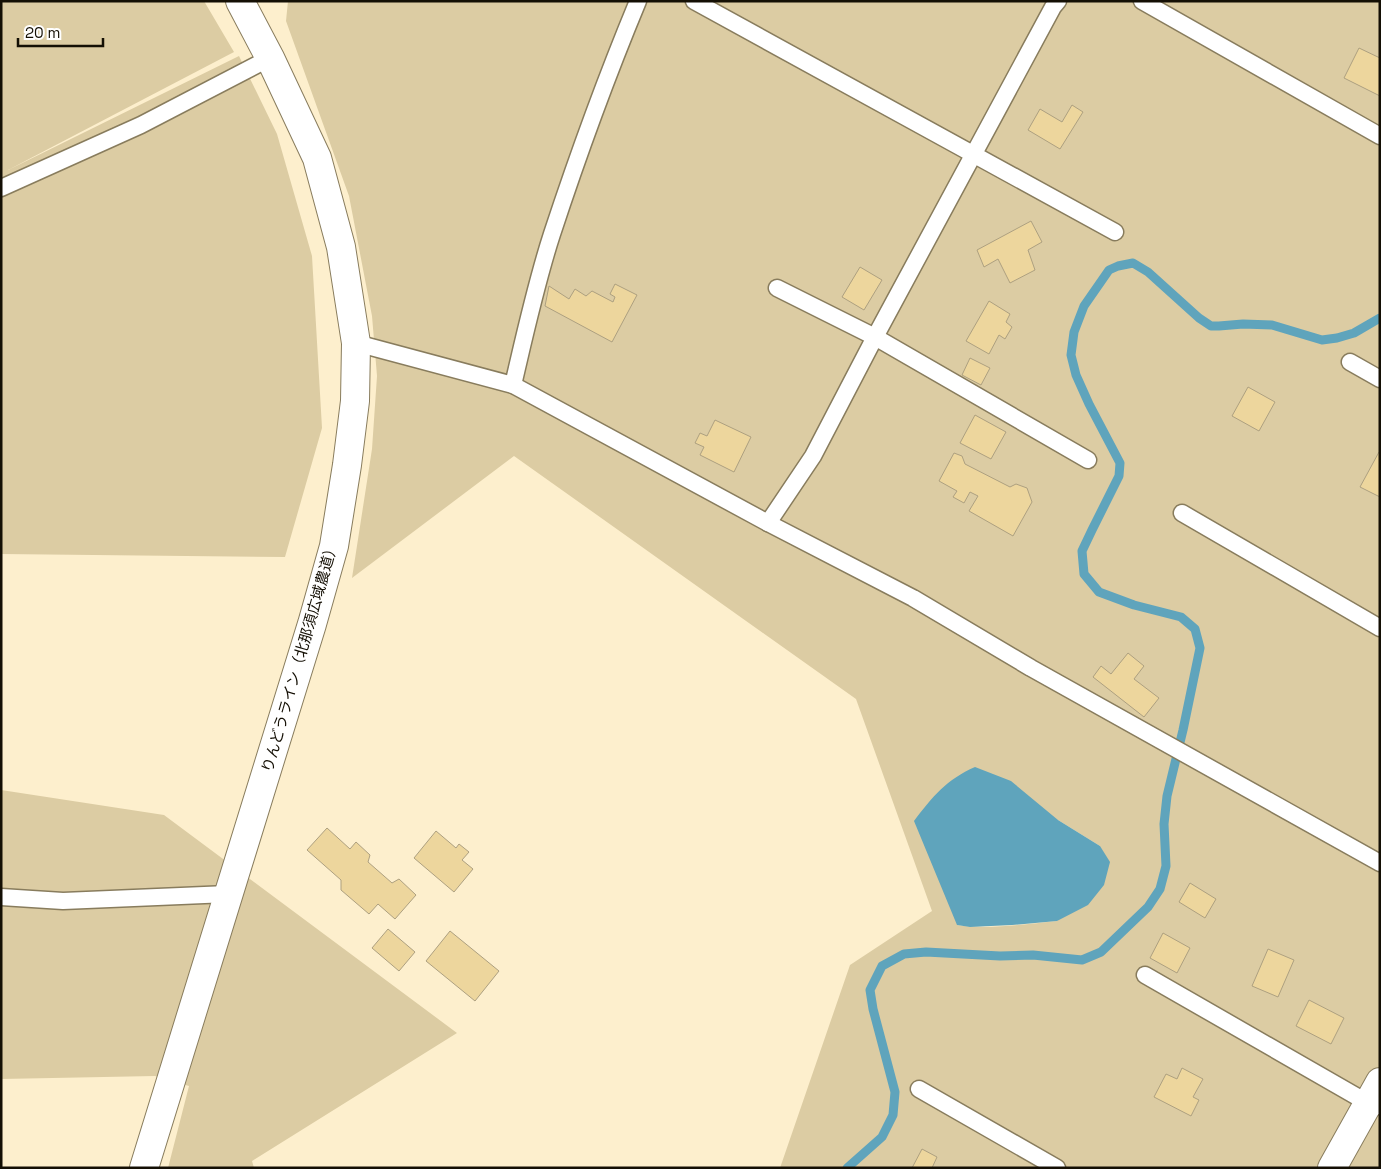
<svg xmlns="http://www.w3.org/2000/svg" width="1381" height="1169" font-family="'Space Grotesk','Noto Sans JP',sans-serif">
<style>
.green{fill:#dccca3;fill-rule:evenodd}
.water{fill:#5fa4bc}
.lines{fill:none;stroke-linecap:round;stroke-linejoin:round}
.stream{stroke:#5fa4bc;stroke-width:9}
.building{fill:#edd69d;stroke:#ada080}
.service-casing{stroke:#887c5d;stroke-width:19}
.minor-casing{stroke:#887c5d;stroke-width:30}
.tertiary-casing{stroke:#887c5d;stroke-width:30}
.service{stroke:#fff;stroke-width:16}
.minor{stroke:#fff;stroke-width:28}
.tertiary{stroke:#fff;stroke-width:28}
.labels{text-anchor:middle;stroke-width:4;stroke-linejoin:round;paint-order:stroke}
.street-label{font-size:15px;fill:#140f04;stroke:#fff}
</style>
<rect width="100%" height="100%" fill="#fdefcd"/>
<g class="green">
<path d="M1,1h203l30,51 -226,118 231,-114 38,78 35,122 10,172 -37,129 -284,-3z"/>
<path d="M288,1h1092v1167h-600l70,-203 82,-54 -76,-212 -342,-243 -162,122 20,-129 5,-73 -5,-60 -23,-120 -63,-175zM1058,820l42,26 -43,75c-32,3 -67,9 -100,4z"/>
<path d="M1,790l163,25 293,218 -205,128 2,7h-86l21,-82 -34,-10 -154,3z"/>
</g>
<path class="water" d="M975,767l36,14 47,39 42,26 10,16 -6,23 -16,20 -31,16 -45,4 -42,2 -13,-2 -43,-104c18,-24 33,-42 61,-54z"/>
<g class="lines">
<path class="stream" d="M847,1168l35,-31 11,-22 2,-23 -22,-83 -3,-19 12,-24 22,-12 22,-2 74,4 33,-1 49,5 19,-8 47,-45 12,-18 6,-23 -2,-42 3,-28 16,-66 17,-82 -5,-19 -14,-12 -47,-12 -35,-13 -15,-18 -2,-23 10,-21 27,-54 1,-13 -31,-59 -13,-29 -5,-20 3,-23 10,-26 25,-36 9,-4 15,-3 15,9 51,46 12,8h8l24,-2 29,1 50,15 15,-2 17,-5 26,-15"/>
</g>
<g class="building">
<path d="M1359,48l21,10v38l-36,-18z"/>
<path d="M1072,105l11,7 -23,37 -32,-19 12,-21 22,13z"/>
<path d="M1031,221l11,21 -14,8 7,20 -25,13 -12,-24 -14,8 -7,-17z"/>
<path d="M860,267l22,13 -18,30 -22,-13z"/>
<path d="M615,284l22,11 -25,47 -67,-36 4,-20 20,13 6,-10 11,7 6,-5 21,11 2,-5 -5,-3z"/>
<path d="M989,301l21,13 -4,8 6,5 -7,12 -6,-4 -10,19 -23,-13z"/>
<path d="M970,358l20,10 -9,17 -19,-10z"/>
<path d="M1248,387l27,15 -16,29 -27,-15z"/>
<path d="M975,415l31,17 -15,27 -31,-16z"/>
<path d="M715,420l36,17 -17,35 -34,-17 4,-8 -9,-4 5,-10 7,3z"/>
<path d="M1379,452h1v45l-20,-10z"/>
<path d="M954,453l8,3 3,8 45,23 6,-3 11,4 5,14 -19,34 -44,-25 9,-15 -8,-4 -6,11 -11,-6 4,-6 -18,-10z"/>
<path d="M1128,653l16,13 -10,13 25,19 -15,19 -51,-40 8,-11 10,8z"/>
<path d="M327,828l23,21 6,-7 14,13 -2,7 24,21 7,-4 17,16 -21,24 -17,-15 -9,10 -28,-24v-10l-34,-30z"/>
<path d="M436,831l20,17 3,-4 10,8 -7,8 11,9 -19,23 -40,-34z"/>
<path d="M1190,883l26,16 -11,19 -26,-16z"/>
<path d="M388,929l27,23 -16,19 -27,-23z"/>
<path d="M450,931l49,40 -24,30 -49,-40z"/>
<path d="M1163,933l27,15 -13,25 -27,-15z"/>
<path d="M1268,949l26,11 -16,37 -26,-11z"/>
<path d="M1309,1000l35,18 -13,26 -35,-18z"/>
<path d="M1182,1068l21,11 -10,18 6,3 -8,16 -37,-19 12,-23 11,5z"/>
<path d="M922,1149l15,8 -5,11h-20z"/>
</g>
<g class="lines">
<defs>
<g id="service">
<path d="M694,1l421,231"/>
<path d="M1142,1l238,135"/>
<path d="M1,188l140,-63 129,-67"/>
<path d="M777,288l98,49 213,123"/>
<path d="M356,343l157,42 255,138 145,75 118,70 349,195"/>
<path d="M1350,362l30,17"/>
<path d="M513,385c12,-51 23,-102 39,-151 26,-79 54,-156 86,-233"/>
<path d="M1182,513l198,115"/>
<path d="M768,523l45,-67 62,-119 178,-330 5,-6"/>
<path d="M1,897l62,4 165,-7"/>
<path d="M1145,975l230,132"/>
<path d="M919,1089l138,79"/>
</g>
<path id="minor" d="M1332,1168l48,-86"/>
<path id="tertiary" d="M144,1168l168,-544 22,-78 13,-81 8,-64 1,-58 -15,-96 -24,-89 -47,-100 -30,-57"/>
</defs>
<use href="#service" class="service-casing"/>
<use href="#minor" class="minor-casing"/>
<use href="#tertiary" class="tertiary-casing"/>
<use href="#service" class="service"/>
<use href="#minor" class="minor"/>
<use href="#tertiary" class="tertiary"/>
</g>
<g class="labels">
<g class="street-label">
<text transform="translate(300 657) rotate(-74)" y="5">りんどうライン（北那須広域農道）</text>
</g>
</g>
<rect width="1381" height="1169" fill="none" stroke="#140f04" stroke-width="5"/>
<path d="M18 38v8h85v-8" fill="none" stroke="#140f04" stroke-width="2.5"/>
<text x="25" y="38" font-size="15" fill="#140f04" stroke="#ffffff" stroke-width="4" paint-order="stroke">20 m</text>
</svg>
